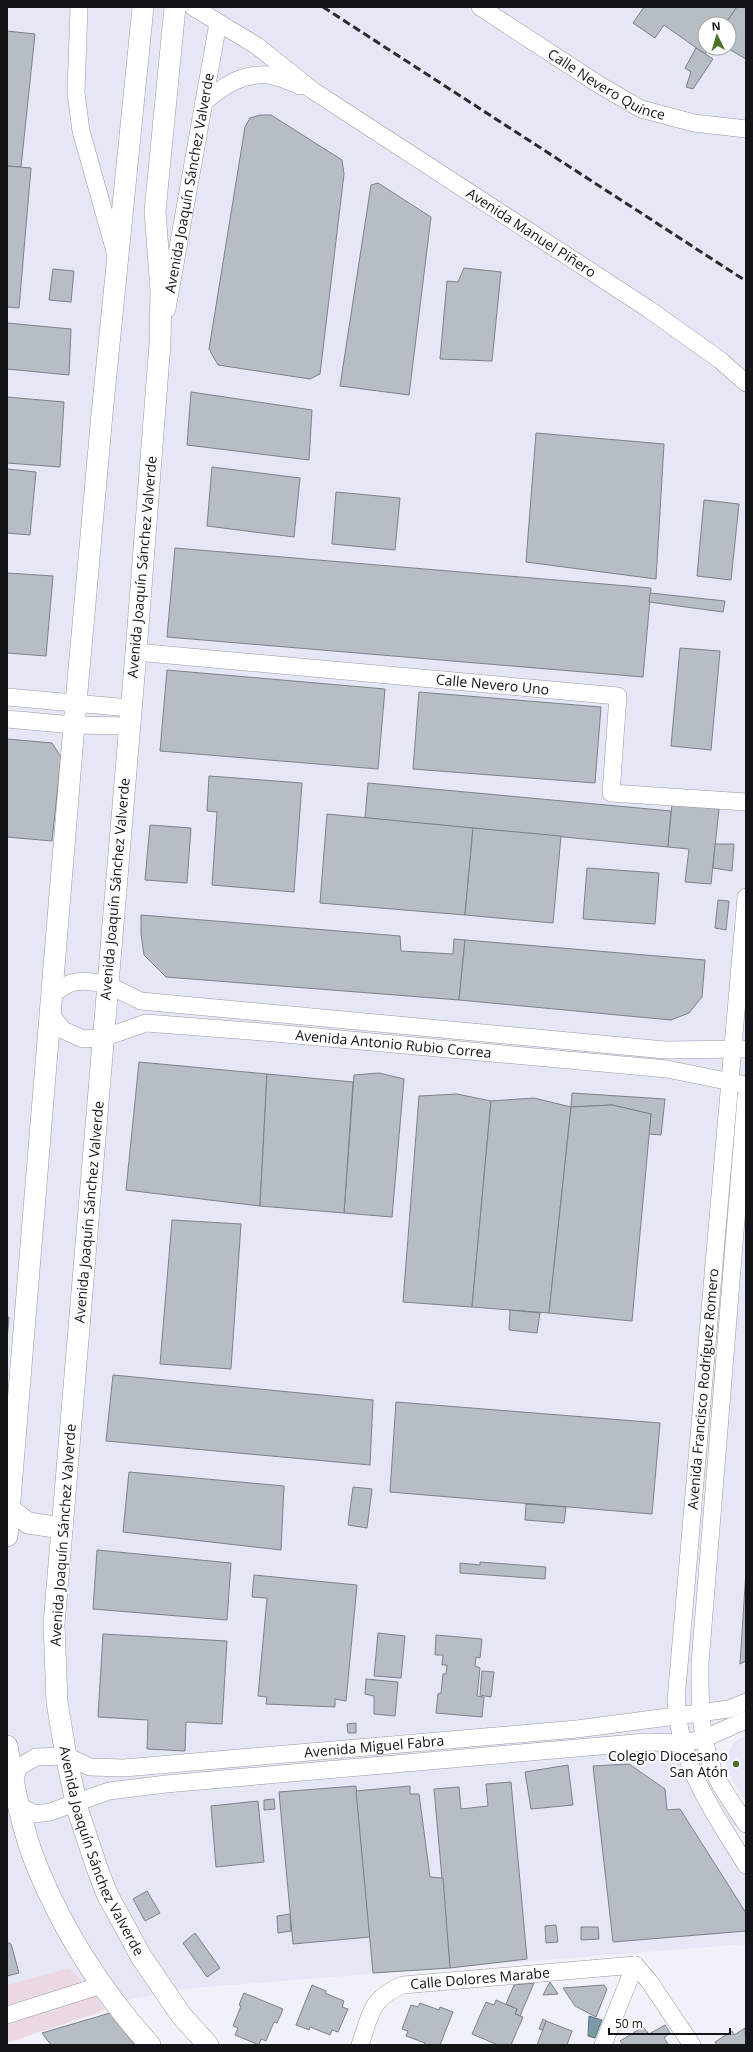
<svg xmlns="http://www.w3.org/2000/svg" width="753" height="2052" font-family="'Open Sans',sans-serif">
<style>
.built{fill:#e5e6f6;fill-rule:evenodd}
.green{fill:#ebd8e3}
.water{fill:#799ba7;stroke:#5a727c}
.building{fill:#b7bdc4;stroke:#7c8288}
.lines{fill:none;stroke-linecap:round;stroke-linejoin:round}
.minor-casing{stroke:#999aa2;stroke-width:18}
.major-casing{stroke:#999aa2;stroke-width:22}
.minor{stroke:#fff;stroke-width:17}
.major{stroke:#fff;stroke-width:21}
.rail{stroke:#2b2c2f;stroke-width:3;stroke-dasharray:8 4;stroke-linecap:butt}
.poi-dot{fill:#4c7028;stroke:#fff;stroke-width:1.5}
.labels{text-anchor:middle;stroke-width:4;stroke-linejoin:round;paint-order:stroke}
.street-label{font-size:14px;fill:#131417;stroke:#fff}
.poi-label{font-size:14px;fill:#131417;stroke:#fff;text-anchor:end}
</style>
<rect width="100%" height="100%" fill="#f0f1f9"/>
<g class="built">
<path d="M7,7h739v1724l-32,11 32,124v78l-565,45 -174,36zM705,24h24v24h-24z"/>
<path d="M746,1735v66l-15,-23 -4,-9v-10l6,-16z"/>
</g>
<path class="green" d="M70,1968l36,42 -99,33v-58z"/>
<path class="water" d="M589,2016l13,4 -7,18 -7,-2z"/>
<g class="building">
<path d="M644,7h93l-12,17h-20v24h4l-4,6 -41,-29 -9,13 -22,-15z"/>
<path d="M737,7h9v52l-19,-11h2v-24h-4z"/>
<path d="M7,31l28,3 -14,133 -14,-1z"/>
<path d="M696,48l17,11 -20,30 -7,-2 5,-15 -6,-4z"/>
<path d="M260,115h11l71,45 2,14 -24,200 -10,5 -92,-14 -9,-16 36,-222 5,-9z"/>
<path d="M7,166l24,2 -12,140 -12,-1z"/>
<path d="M378,183l53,34 -22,178 -69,-9 31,-201z"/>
<path d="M464,268l37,4 -9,89 -52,-2 7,-78 11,1z"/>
<path d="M53,269l21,2 -3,31 -22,-2z"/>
<path d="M7,323l64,6 -2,46 -62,-6z"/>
<path d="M191,392l121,18 -3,50 -122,-15z"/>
<path d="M7,397l57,5 -4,65 -53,-4z"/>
<path d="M536,433l128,11 -8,135 -130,-17z"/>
<path d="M212,467l88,11 -6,59 -87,-11z"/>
<path d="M7,469l29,3 -6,63 -23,-2z"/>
<path d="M336,492l64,6 -5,52 -63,-6z"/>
<path d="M704,500l35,4 -8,76 -34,-4z"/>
<path d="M175,548l476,40 -8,89 -476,-40z"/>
<path d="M7,573l46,3 -7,80 -39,-3z"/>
<path d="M650,593l75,8 -2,11 -74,-10z"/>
<path d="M680,648l40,3 -9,99 -40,-4z"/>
<path d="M167,670l218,19 -7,80 -218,-18z"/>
<path d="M419,692l182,15 -6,76 -182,-14z"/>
<path d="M7,739l45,4 9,14 -9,84 -45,-4z"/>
<path d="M209,776l93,7 -8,109 -82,-7 5,-73 -10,-1z"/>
<path d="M368,783l303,28 -3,36 -303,-29z"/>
<path d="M672,804l47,5 -8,75 -26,-2 4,-33 -21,-2z"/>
<path d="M327,814l146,14 -8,87 -145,-12z"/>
<path d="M150,825l41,3 -4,55 -42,-3z"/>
<path d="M473,828l88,8 -8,87 -88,-8z"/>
<path d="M715,844h19l-2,27 -19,-3z"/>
<path d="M587,868l72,5 -4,51 -72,-5z"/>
<path d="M718,900l11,1 -3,29 -11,-2z"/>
<path d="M141,915l259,21 1,15 52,3 1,-15 11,1 -6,60 -293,-23 -22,-22 -3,-21z"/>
<path d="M465,940l240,20 -3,37 -13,16 -18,7 -212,-20z"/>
<path d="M139,1062l128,12 -7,132 -134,-16z"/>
<path d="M379,1073l25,6 -12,138 -48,-4 10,-138z"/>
<path d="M267,1074l86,8 -9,131 -84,-7z"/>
<path d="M572,1093l93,6 -4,36 -12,-1 2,-20 -39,-9 -41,2z"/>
<path d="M457,1094l34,7 -19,206 -69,-5 16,-206z"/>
<path d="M534,1098l37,9 -22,206 -77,-6 19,-206z"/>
<path d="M612,1105l39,9 -19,207 -83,-8 22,-206z"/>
<path d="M172,1220l69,4 -10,145 -71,-5z"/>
<path d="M510,1310l30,3 -3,20 -28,-3z"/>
<path d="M7,1317h2l-2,23z"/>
<path d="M113,1375l260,25 -3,65 -264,-24z"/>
<path d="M396,1402l264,21 -8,91 -262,-22z"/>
<path d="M129,1472l155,14 -3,64 -158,-18z"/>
<path d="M353,1487l19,2 -5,39 -19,-3z"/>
<path d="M526,1504l40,3 -2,16 -39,-3z"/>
<path d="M97,1550l134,13 -4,57 -134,-11z"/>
<path d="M480,1562l66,5 -1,12 -85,-6v-10l20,2z"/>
<path d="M746,1571v90l-6,3z"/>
<path d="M254,1575l103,10 -11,116 -11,-2v8l-69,-3 1,-7 -9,-1 9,-98 -15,-1z"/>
<path d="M378,1633l27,3 -4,42 -27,-2z"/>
<path d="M103,1634l124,7 -5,83 -36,-2 -1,29 -38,-2 1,-29 -50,-3z"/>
<path d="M436,1635l46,4 -2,19 -4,-1 -1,9 5,2 -3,28 7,1 -2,20 -46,-4 2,-19 3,-1 2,-19h3l1,-9h-5l1,-10h-8z"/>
<path d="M482,1671l12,1 -3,25 -11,-2z"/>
<path d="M366,1679l32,3 -3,34 -21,-2v-18l-9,-2z"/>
<path d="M356,1723v10h-8l-1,-9z"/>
<path d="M629,1764l36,25 2,21 13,-1 66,104v18l-133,11 -20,-176z"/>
<path d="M568,1765l5,40 -42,4 -6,-37z"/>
<path d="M511,1782l16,177 -77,9 -16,-179 25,-2 2,22 27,-3 -2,-22z"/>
<path d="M356,1786l14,151 -77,7 -14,-152z"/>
<path d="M410,1786v8h9l11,83 13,1 7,90 -77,5 -17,-182z"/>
<path d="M274,1799l1,10 -11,1v-10z"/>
<path d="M258,1801l6,61 -48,5 -5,-61z"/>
<path d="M147,1891l13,22 -15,8 -12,-22z"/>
<path d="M290,1914l1,17 -13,2 -1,-17z"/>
<path d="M556,1925l2,17 -12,1 -1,-17z"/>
<path d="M581,1927h17l1,12 -18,1z"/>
<path d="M195,1933l25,35 -13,9 -24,-34z"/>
<path d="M7,1942l4,2 8,29 -12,3z"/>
<path d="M550,1982l8,12 -15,1z"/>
<path d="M534,1983l-14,33 -5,-2 2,-5 -11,-5 8,-19z"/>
<path d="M312,1985l14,6 -1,2 19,8 -2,6 6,2 -10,23 -6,-2 -2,5 -20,-8 -1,3 -13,-5z"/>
<path d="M604,1985l3,4 -11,28 -21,-11 -12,-18z"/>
<path d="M244,1993l39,16 -6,14 -3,-1 -8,19 -5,-2 -2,6 -24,-10 3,-7 -5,-2 8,-20 -2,-1z"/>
<path d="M496,2000l21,9 -2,5 8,3 -12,28h-13l-26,-11 14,-32 8,3z"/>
<path d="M420,2003l19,7 1,-3 13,5 -13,33h-16l1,-2 -19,-7 2,-5 -6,-2 9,-24 7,2z"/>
<path d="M110,2013l25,32h-84l-9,-12z"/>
<path d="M543,2019l3,2 -3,9 -4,-1z"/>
<path d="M546,2021l26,10 -5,14h-30z"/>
<path d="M665,2025l5,8 -6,5 5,7h-46l-3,-4 23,-14 6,7z"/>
<path d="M745,2028l1,17h-29l-2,-3 17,-11 2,4z"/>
</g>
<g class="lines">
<defs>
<g id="minor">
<path d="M79,7l-3,86 5,38 35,124"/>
<path id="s1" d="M193,7l64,39 55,44 335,218 73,52 26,23"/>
<path id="s2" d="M480,7l118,77 43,25 53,14 52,6"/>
<path d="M204,102c20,-16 37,-29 64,-27 10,1 23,7 32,11"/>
<path id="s3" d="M167,309l51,-286"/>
<path id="s4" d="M136,652l482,44 -7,97 135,9"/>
<path d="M7,697l123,11"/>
<path d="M7,719l67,6 55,1"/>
<path d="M746,897l-67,769c-1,14 -4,31 -2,45 6,60 39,105 69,154"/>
<path d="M52,994c6,-3 13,-9 19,-11 25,-7 49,8 70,18l524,49 81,-1"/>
<path id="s5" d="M51,1015l12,15 20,9 20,-1 43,-15 117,9 404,37 79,16"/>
<path d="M746,1097l-46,566c0,40 -1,81 18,117 8,15 19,30 28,44"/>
<path id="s6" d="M14,1781l5,-14 17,-10 30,-1 24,11 34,1 453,-39 152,-20 17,-7"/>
<path d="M20,1807l16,7 14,-2 59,-21 57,-7 480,-42 35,1 22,-4 43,-19"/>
<path d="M635,1965l14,16 43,64"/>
<path d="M7,2015l95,-30"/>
<path id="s7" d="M360,2045c11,-31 10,-47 43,-60l232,-20"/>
<path d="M603,2045l32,-80"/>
</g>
<g id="major">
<path id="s8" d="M175,7l-20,204 6,79 -1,53 -24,309 -82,972 3,78 9,54 12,55 19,57 10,26 35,64 39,57 27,30"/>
<path d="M7,1507l21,16 34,5"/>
<path d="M7,1536l67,-811 28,-311 41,-407"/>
<path d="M7,1746c7,41 15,85 31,123 27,65 65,124 112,176"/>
</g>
</defs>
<use href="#minor" class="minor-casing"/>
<use href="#major" class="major-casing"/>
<use href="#minor" class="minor"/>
<use href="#major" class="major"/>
<path class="rail" d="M323,7l423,274"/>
</g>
<circle class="poi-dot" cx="736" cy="1764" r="4"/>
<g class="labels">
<g class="street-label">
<text dy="5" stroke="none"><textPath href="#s2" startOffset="149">Calle Nevero Quince</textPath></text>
<text dy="5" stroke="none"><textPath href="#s3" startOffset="128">Avenida Joaquín Sánchez Valverde</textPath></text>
<text dy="5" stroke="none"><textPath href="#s1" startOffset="407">Avenida Manuel Piñero</textPath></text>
<text transform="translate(142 567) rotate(-85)" y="5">Avenida Joaquín Sánchez Valverde</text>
<text dy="5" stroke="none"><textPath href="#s4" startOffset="358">Calle Nevero Uno</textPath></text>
<text transform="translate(115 889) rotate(-85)" y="5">Avenida Joaquín Sánchez Valverde</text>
<text dy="5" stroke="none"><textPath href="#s5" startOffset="355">Avenida Antonio Rubio Correa</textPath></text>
<text transform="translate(89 1212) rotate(-85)" y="5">Avenida Joaquín Sánchez Valverde</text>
<text transform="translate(703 1389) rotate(-85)" y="5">Avenida Francisco Rodríguez Romero</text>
<text transform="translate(63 1535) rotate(-86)" y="5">Avenida Joaquín Sánchez Valverde</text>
<text dy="5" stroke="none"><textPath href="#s6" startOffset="376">Avenida Miguel Fabra</textPath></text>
<text dy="5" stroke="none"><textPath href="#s8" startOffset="1857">Avenida Joaquín Sánchez Valverde</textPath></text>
<text dy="5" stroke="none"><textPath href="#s7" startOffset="155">Calle Dolores Marabe</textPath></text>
</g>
<g class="poi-label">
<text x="728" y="1761">Colegio Diocesano<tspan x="728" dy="16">San Atón</tspan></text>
</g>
</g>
<rect width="753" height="2052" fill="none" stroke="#131417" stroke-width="16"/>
<g transform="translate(717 36) rotate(355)"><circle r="19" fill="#ffffff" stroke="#a1a1a2"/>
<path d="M0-3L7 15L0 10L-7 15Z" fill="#4c7028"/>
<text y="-6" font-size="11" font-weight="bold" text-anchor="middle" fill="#131417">N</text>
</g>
<path d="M609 2028v6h121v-6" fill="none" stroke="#131417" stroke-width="2"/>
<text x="615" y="2028" font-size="12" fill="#131417" stroke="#ffffff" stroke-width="3" paint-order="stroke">50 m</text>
</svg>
